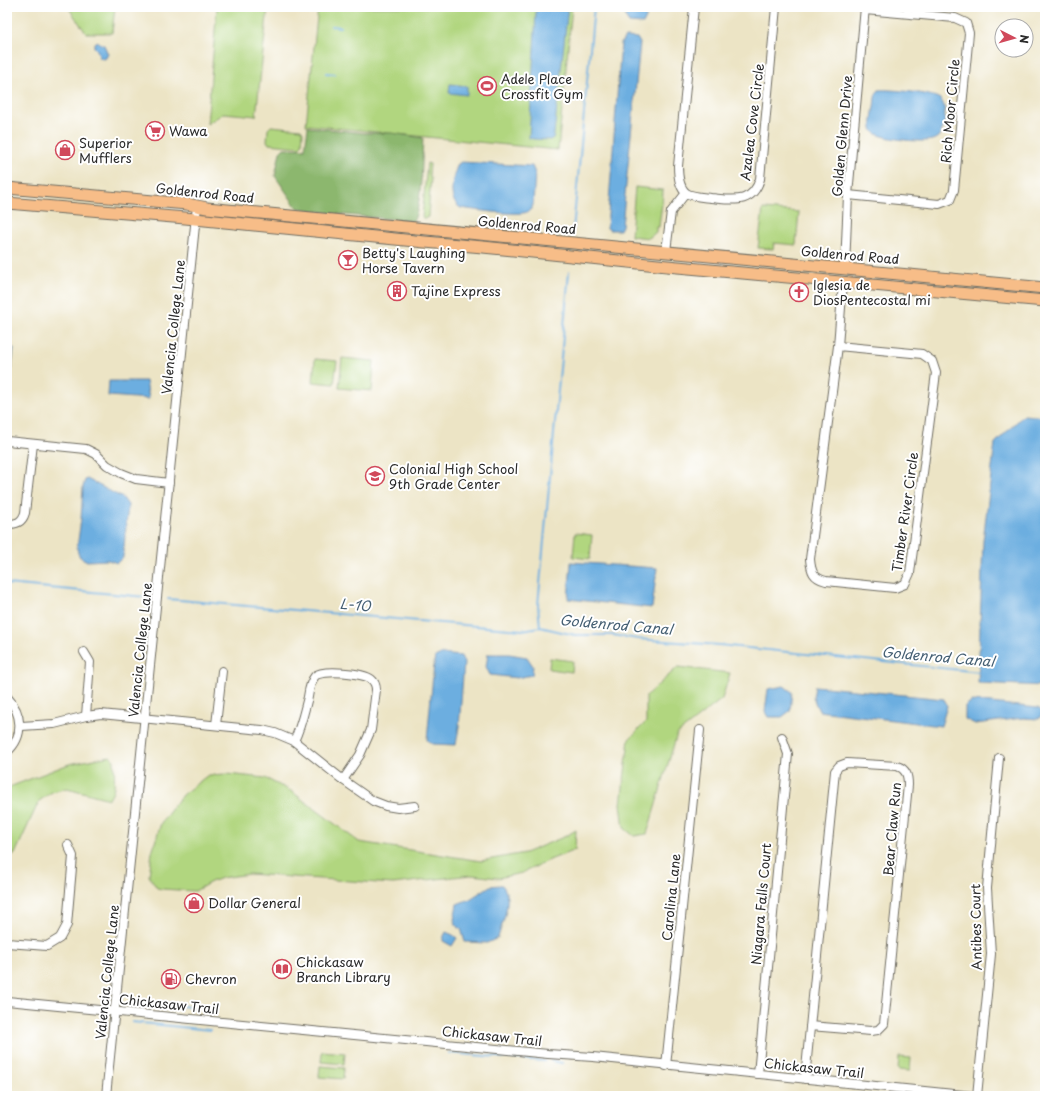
<svg xmlns="http://www.w3.org/2000/svg" width="1052" height="1103" font-family="'Playpen Sans',sans-serif">
<style>
.green{fill:#b1d67f;stroke:#6e8055}
.forest{fill:#8cb76e;stroke:#5c714c}
.water{fill:#6caee0;stroke:#4c6c86}
.lines{fill:none;stroke-linecap:round;stroke-linejoin:round}
.stream{stroke:#6caee0;stroke-width:2}
.minor-casing{stroke:#6f6c61;stroke-width:10}
.major-casing{stroke:#6f6c61;stroke-width:13}
.minor{stroke:#fff;stroke-width:8}
.major{stroke:#f7bd88;stroke-width:11}
.labels{text-anchor:middle;stroke-width:4;stroke-linejoin:round;paint-order:stroke}
.poi-label{font-size:13px;fill:#2b2b2b;stroke:#fff;text-anchor:start}
.street-label{font-size:13px;fill:#2b2b2b;stroke:#fff}
.water-label{font-size:14px;font-style:italic;fill:#455f73;stroke:#fff}
</style>
<rect width="100%" height="100%" fill="#fff"/>
<filter id="ink" filterUnits="userSpaceOnUse"><feTurbulence type="fractalNoise" baseFrequency=".025" numOctaves="2"/><feDisplacementMap in="SourceGraphic" scale="8" xChannelSelector="R" yChannelSelector="G"/><feConvolveMatrix kernelMatrix="1 2 1 2 8 2 1 2 1" color-interpolation-filters="sRGB"/></filter>
<filter id="wash" filterUnits="userSpaceOnUse"><feTurbulence type="fractalNoise" baseFrequency=".012" numOctaves="4" result="noise"/><feDisplacementMap in="SourceGraphic" scale="16" xChannelSelector="R" yChannelSelector="G"/><feGaussianBlur stdDeviation="0.9" result="paint"/><feColorMatrix in="noise" values="0 0 0 0 0 0 0 0 0 0 0 0 0 0 0 0 0 1.4 0 .05"/><feComposite in="paint" operator="in"/></filter>
<g filter="url(#wash)">
<rect width="100%" height="100%" fill="#ece4c5"/>
<g class="green">
<path d="M68,7h47l-3,26h-26z"/>
<path d="M217,7h51l-12,109 -32,-3 -17,11z"/>
<path d="M318,7h254l-14,143 -252,-25z"/>
<path d="M271,126l30,3 2,3 -1,13 -2,2 -31,-3 -2,-3 1,-12z"/>
<path d="M427,163l3,1 -1,12 2,2 -3,39 -4,2 -2,-2z"/>
<path d="M635,187l28,3c0,13 -3,24 -4,37h-3v5l-7,6 -18,-2z"/>
<path d="M763,209l36,3 -3,33 -22,-2 -1,6 -15,-1z"/>
<path d="M342,358l32,3 -2,30 -33,-3z"/>
<path d="M315,359l22,2 -3,23 -21,-2z"/>
<path d="M575,533l17,2 -2,24 -17,-2z"/>
<path d="M550,658l23,3 -1,11 -23,-3z"/>
<path d="M678,667l52,6 -8,26 -45,35 -30,100 -13,2 -10,-8 -3,-24 8,-65 17,-17v-26z"/>
<path d="M110,756l4,4c0,13 3,29 -5,39l-42,-11 -15,4 -13,9 -24,53 -8,3v-68l5,-3 57,-22z"/>
<path d="M227,774l38,4 26,13 68,51 122,19 44,-8 41,-17 10,-6 -1,20 -23,9 -30,14 -24,5 -27,-3 -78,9 -144,-10 -28,4 -10,4 -16,9 -33,-2 -5,-1 -8,-12 3,-24 9,-29 21,-28 26,-20z"/>
<path d="M322,1051l23,2 -1,11 -23,-2z"/>
<path d="M899,1057l12,1 -1,13 -12,-1z"/>
<path d="M320,1066l24,2 -1,11 -24,-2z"/>
</g>
<path class="forest" d="M308,127l56,6h28l31,5c-1,17 -1,71 -10,83l-77,-7 -39,-6 -22,-32 5,-24 4,-4 21,1z"/>
<g class="water">
<path d="M535,7h33l-14,127 -1,4 -3,2 -17,-1 -4,-1 7,-126z"/>
<path d="M626,7h21l-1,11 -3,6 -14,-1 -4,-6z"/>
<path d="M625,37l12,1 3,5 -18,183 -2,4h-11l-2,-2 14,-185z"/>
<path d="M96,41l8,4 4,9 -2,4 -3,1 -3,-1 -3,-8 -3,-3v-4z"/>
<path d="M450,84l17,2v9l-18,-2z"/>
<path d="M879,90c10,-1 57,3 62,10 5,6 4,17 3,24 -2,7 -4,14 -12,16 -9,3 -54,-1 -59,-9 -3,-6 0,-18 1,-24 1,-6 0,-13 5,-17z"/>
<path d="M461,162l71,4 3,7 -2,32c-1,3 -3,6 -6,7 -8,4 -54,-2 -66,-4 -15,-7 -8,-33 -3,-44z"/>
<path d="M7,348h7l-5,43h-2z"/>
<path d="M109,381h37l3,18 -41,-3z"/>
<path d="M1024,415l21,2v269l-67,-3 5,-142 12,-98z"/>
<path d="M87,479l36,19 5,7 -5,52 -6,6 -9,-3 -21,1 -7,-4 -2,-4 -1,-5 4,-29 2,-32 2,-7z"/>
<path d="M571,562l86,6 -5,40 -84,-9z"/>
<path d="M441,654l20,2 3,7 -5,64 -3,18 -24,-1 -5,-4 7,-76 1,-7z"/>
<path d="M488,654h21l18,3 6,9 -1,9 -15,3 -27,-3 -4,-8z"/>
<path d="M784,686l8,6 -2,19 -8,6h-14l-3,-5 3,-23z"/>
<path d="M815,686l129,13 3,7 -6,20 -122,-15 -6,-13z"/>
<path d="M972,701l66,7 5,4 -4,7 -16,-1 -48,6 -10,-5v-13z"/>
<path d="M500,885h2c12,14 0,37 -4,53l-11,5 -22,-1 -4,-13 -3,-1 -4,-8 3,-16 13,-5 20,-13z"/>
<path d="M446,932l7,3 4,3 -5,8 -9,-5v-3z"/>
</g>
<g class="lines">
<g class="stream">
<path d="M331,26l10,1"/>
<path d="M326,73l9,1"/>
<path d="M573,230l21,-223"/>
<path d="M7,584l139,13"/>
<path d="M168,599l354,31 18,-3 35,8h38l25,4 81,6 261,27"/>
<path d="M540,627l-2,-22 31,-333"/>
<path d="M140,1002l53,5"/>
<path d="M132,1022l78,8"/>
<path d="M449,1053l96,8"/>
<path d="M552,1061l10,2"/>
</g>
</g>
</g>
<g filter="url(#ink)">
<g class="lines">
<defs>
<g id="minor">
<path d="M694,7l-16,159c0,9 1,21 8,27 7,4 17,4 25,5 22,2 41,7 49,-19l16,-172"/>
<path d="M848,195l91,9 11,-4 4,-10 15,-157 -3,-10 -11,-5 -90,-8"/>
<path d="M666,251l5,-39 15,-19"/>
<path d="M845,268l3,-73 17,-188"/>
<path d="M838,346l84,8 10,7 4,12 -26,200 -5,11 -10,4 -69,-7c-13,-3 -15,-10 -16,-22l28,-213 5,-64"/>
<path d="M7,441l79,8 10,5 11,11 14,8 15,6 33,4"/>
<path d="M7,524c9,0 15,-1 18,-11l8,-69"/>
<path d="M84,652l6,10 -4,54"/>
<path d="M7,697c15,16 18,39 0,55"/>
<path d="M216,725l6,-54"/>
<path d="M21,726l33,-2 32,-8 15,-2 161,16 13,3 19,8 49,39 30,21 13,5 12,2 17,-2"/>
<path d="M294,741c7,-14 10,-29 14,-44 1,-7 2,-15 7,-21 7,-7 49,-3 56,3 4,3 5,7 5,11l-5,40 -11,25 -17,25"/>
<path d="M7,943l40,3 13,-8 7,-13 6,-69 -5,-11"/>
<path d="M7,1001l541,53 45,3 380,39"/>
<path d="M666,1066l34,-336"/>
<path d="M758,1074l30,-320 -6,-17"/>
<path d="M805,1079l30,-308 4,-5 8,-3 50,3c9,3 11,9 11,19l-24,239 -6,6 -7,1 -61,-5"/>
<path d="M106,1096l91,-890"/>
<path d="M977,1096l14,-142 -4,-66 12,-130"/>
</g>
<g id="major">
<path d="M7,188l180,16 20,4c279,29 559,51 838,80"/>
<path d="M7,203l178,15 240,24 58,5 184,19 378,35"/>
</g>
</defs>
<use href="#minor" class="minor-casing"/>
<use href="#major" class="major-casing"/>
<use href="#minor" class="minor"/>
<use href="#major" class="major"/>
</g>
</g>
<defs>
<symbol id="stadium-ring" viewBox="-11 -11 22 22"><circle r="9.5" fill="#fff" stroke="#d1495b" stroke-width="1.5"/><path d="M0-5a6.5 5 0 1 0 0 10a6.5 5 0 1 0 0-10ZM-3.5-1.8h7v3.6h-7Z" fill="#d1495b"/></symbol>
<symbol id="supermarket-ring" viewBox="-11 -11 22 22"><circle r="9.5" fill="#fff" stroke="#d1495b" stroke-width="1.5"/><path d="M-6-5.5h2.5l.6 2H6L4.5 2H-2.5L-4.4-4H-6ZM-1.5 3.2a1.3 1.3 0 1 0 .1 0ZM3 3.2a1.3 1.3 0 1 0 .1 0Z" fill="#d1495b"/></symbol>
<symbol id="shop-ring" viewBox="-11 -11 22 22"><circle r="9.5" fill="#fff" stroke="#d1495b" stroke-width="1.5"/><path d="M-5-2.5h2.3a2.7 3.5 0 0 1 5.4 0H5L5.5 6h-11ZM-1.5-2.5h3a1.5 2.3 0 0 0-3 0Z" fill="#d1495b"/></symbol>
<symbol id="bar-ring" viewBox="-11 -11 22 22"><circle r="9.5" fill="#fff" stroke="#d1495b" stroke-width="1.5"/><path d="M-6-5H6L.8 .8V4.5H3.5V6h-7V4.5H-.8V.8Z" fill="#d1495b"/></symbol>
<symbol id="building-ring" viewBox="-11 -11 22 22"><circle r="9.5" fill="#fff" stroke="#d1495b" stroke-width="1.5"/><path d="M-4-6H4V6H1V3H-1V6H-4ZM-2.5-4.3h1.7v1.8h-1.7ZM.8-4.3h1.7v1.8H.8ZM-2.5-1h1.7V.8h-1.7ZM.8-1h1.7V.8H.8Z" fill="#d1495b"/></symbol>
<symbol id="church-ring" viewBox="-11 -11 22 22"><circle r="9.5" fill="#fff" stroke="#d1495b" stroke-width="1.5"/><path d="M-1.2-6h2.4v3.5h3.3v2.4h-3.3V6h-2.4V-.1h-3.3v-2.4h3.3Z" fill="#d1495b"/></symbol>
<symbol id="school-ring" viewBox="-11 -11 22 22"><circle r="9.5" fill="#fff" stroke="#d1495b" stroke-width="1.5"/><path d="M0-5L7-2L0 1L-7-2ZM-4 1L0 2.5L4 1V4Q0 6-4 4Z" fill="#d1495b"/></symbol>
<symbol id="library-ring" viewBox="-11 -11 22 22"><circle r="9.5" fill="#fff" stroke="#d1495b" stroke-width="1.5"/><path d="M-6-4Q-3-5.5-.7-3.5V5Q-3 3-6 4ZM6-4Q3-5.5 .7-3.5V5Q3 3 6 4Z" fill="#d1495b"/></symbol>
<symbol id="fuel-ring" viewBox="-11 -11 22 22"><circle r="9.5" fill="#fff" stroke="#d1495b" stroke-width="1.5"/><path d="M-5.5-6h7V0h2V4h1.3V-2.5L3-4.5l.8-.8L6-3V5H2.5V1h-1V6h-7ZM-4.2-4.7v3.2H.2V-4.7Z" fill="#d1495b"/></symbol>
</defs>
<g fill-rule="evenodd">
<use href="#stadium-ring" x="476" y="75" width="22" height="22"/>
<use href="#supermarket-ring" x="144" y="120" width="22" height="22"/>
<use href="#shop-ring" x="54" y="139" width="22" height="22"/>
<use href="#bar-ring" x="337" y="249" width="22" height="22"/>
<use href="#building-ring" x="386" y="280" width="22" height="22"/>
<use href="#church-ring" x="788" y="281" width="22" height="22"/>
<use href="#school-ring" x="364" y="465" width="22" height="22"/>
<use href="#shop-ring" x="183" y="892" width="22" height="22"/>
<use href="#library-ring" x="271" y="958" width="22" height="22"/>
<use href="#fuel-ring" x="160" y="968" width="22" height="22"/>
</g>
<g class="labels">
<g class="poi-label">
<text x="501" y="84">Adele Place<tspan x="501" dy="15">Crossfit Gym</tspan></text>
<text x="169" y="136">Wawa</text>
<text x="79" y="148">Superior<tspan x="79" dy="15">Mufflers</tspan></text>
<text x="362" y="258">Betty's Laughing<tspan x="362" dy="15">Horse Tavern</tspan></text>
<text x="813" y="290">Iglesia de<tspan x="813" dy="15">DiosPentecostal mi</tspan></text>
<text x="411" y="296">Tajine Express</text>
<text x="389" y="474">Colonial High School<tspan x="389" dy="15">9th Grade Center</tspan></text>
<text x="208" y="908">Dollar General</text>
<text x="296" y="967">Chickasaw<tspan x="296" dy="15">Branch Library</tspan></text>
<text x="185" y="984">Chevron</text>
</g>
<g class="street-label">
<text transform="translate(950 111) rotate(-85)" y="5">Rich Moor Circle</text>
<text transform="translate(752 122) rotate(-83)" y="5">Azalea Cove Circle</text>
<text transform="translate(842 136) rotate(-85)" y="5">Golden Glenn Drive</text>
<text transform="translate(205 193) rotate(6)" y="5">Goldenrod Road</text>
<text transform="translate(527 225) rotate(5)" y="5">Goldenrod Road</text>
<text transform="translate(850 255) rotate(5)" y="5">Goldenrod Road</text>
<text transform="translate(173 327) rotate(-84)" y="5">Valencia College Lane</text>
<text transform="translate(905 512) rotate(-82)" y="5">Timber River Circle</text>
<text transform="translate(140 650) rotate(-84)" y="5">Valencia College Lane</text>
<text transform="translate(892 829) rotate(-85)" y="5">Bear Claw Run</text>
<text transform="translate(671 897) rotate(-84)" y="5">Carolina Lane</text>
<text transform="translate(761 904) rotate(-85)" y="5">Niagara Falls Court</text>
<text transform="translate(976 927) rotate(-91)" y="5">Antibes Court</text>
<text transform="translate(107 972) rotate(-84)" y="5">Valencia College Lane</text>
<text transform="translate(169 1004) rotate(6)" y="5">Chickasaw Trail</text>
<text transform="translate(492 1036) rotate(6)" y="5">Chickasaw Trail</text>
<text transform="translate(814 1068) rotate(6)" y="5">Chickasaw Trail</text>
</g>
<g class="water-label">
<text transform="translate(355 605) rotate(5)" y="5">L-10</text>
<text transform="translate(616 625) rotate(5)" y="5">Goldenrod Canal</text>
<text transform="translate(938 657) rotate(5)" y="5">Goldenrod Canal</text>
</g>
</g>
<rect width="1052" height="1103" fill="none" stroke="#fff" stroke-width="24"/>
<g transform="translate(1014 38) rotate(96)"><circle r="19" fill="#ffffff" stroke="#aaaaaa"/>
<path d="M0-3L7 15L0 10L-7 15Z" fill="#d1495b"/>
<text y="-6" font-size="11" font-weight="bold" text-anchor="middle" fill="#2b2b2b">N</text>
</g>
</svg>
